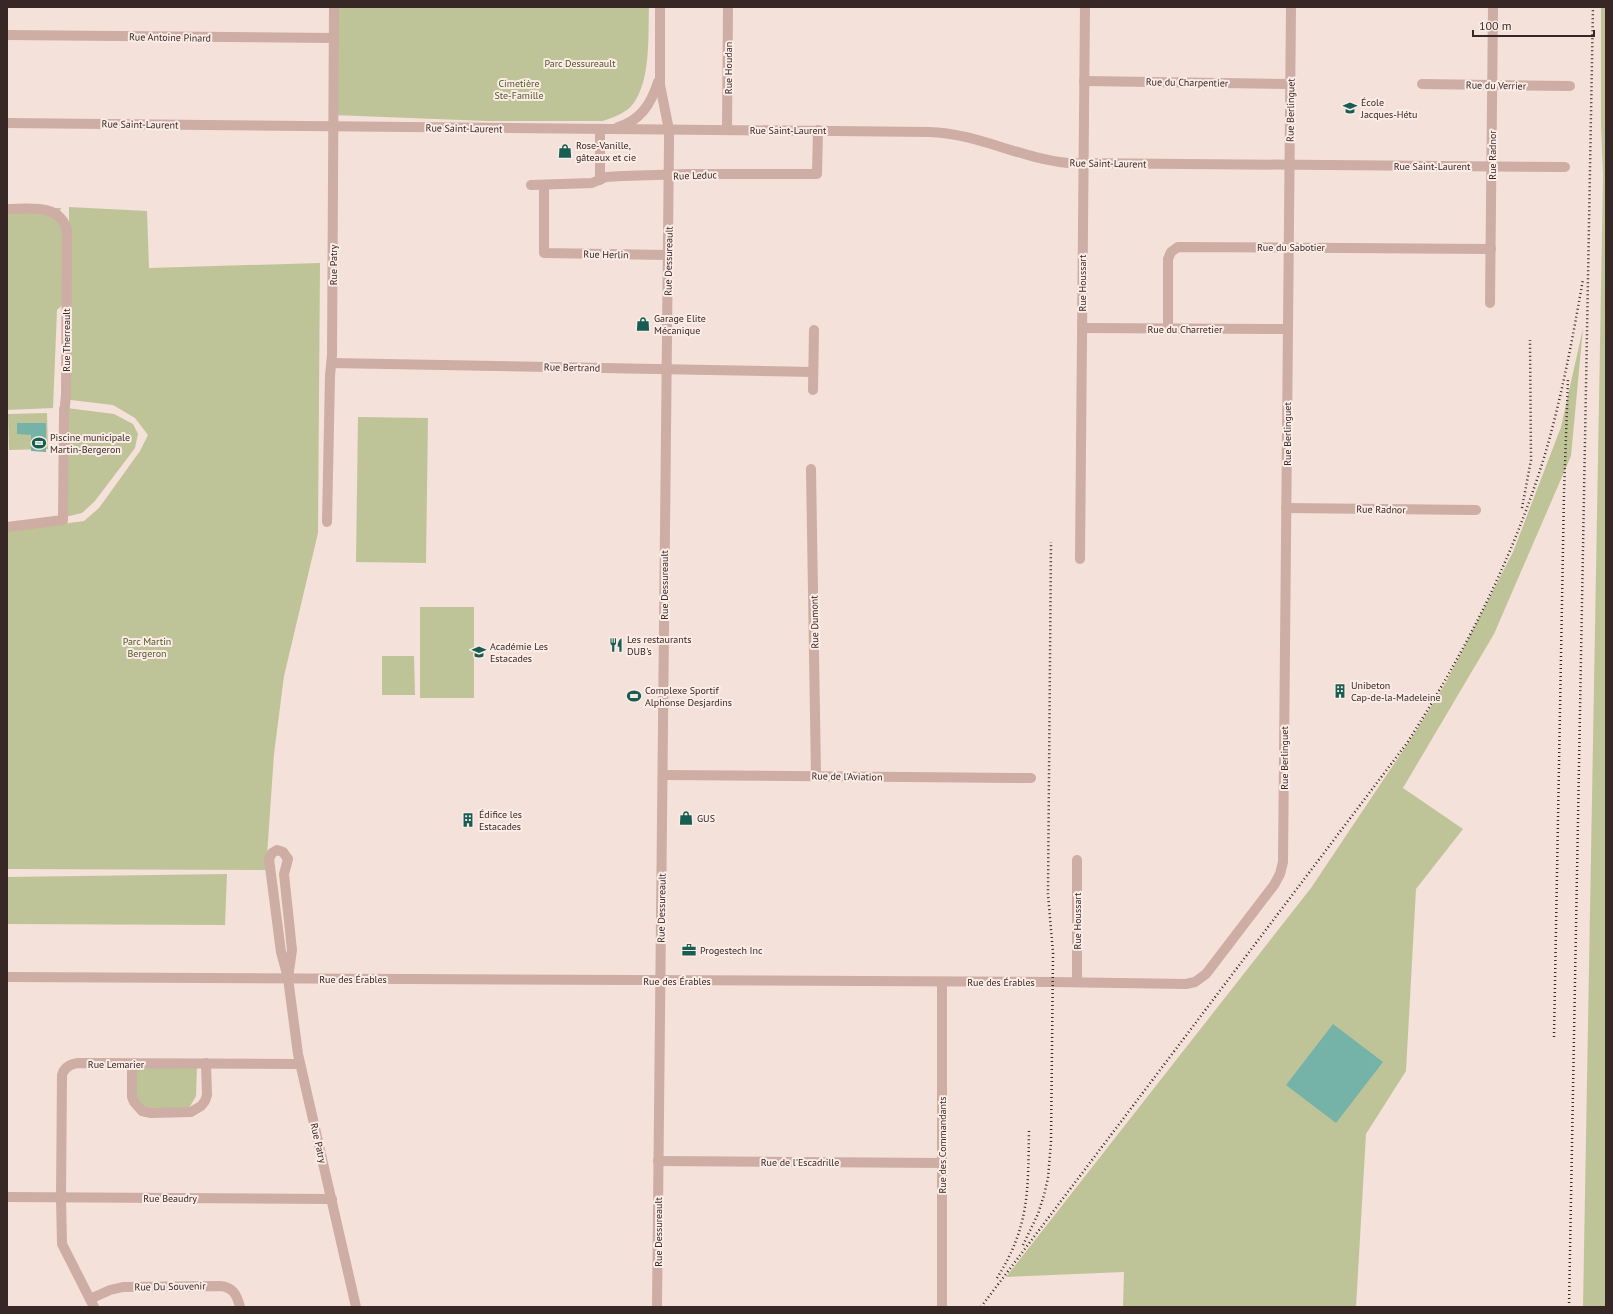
<svg xmlns="http://www.w3.org/2000/svg" width="1613" height="1314" font-family="'PT Sans',sans-serif">
<style>
.green{fill:#bfc498}
.water{fill:#75b3a8}
.lines{fill:none;stroke-linecap:round;stroke-linejoin:round}
.minor{stroke:#cdada4;stroke-width:10}
.rail{stroke:#372826;stroke-width:2.5;stroke-dasharray:1 3;stroke-linecap:butt}
.labels{text-anchor:middle;stroke-width:4;stroke-linejoin:round;paint-order:stroke}
.street-label{font-size:10px;fill:#372826;stroke:#fbece6}
.park-label{font-size:10px;fill:#515828;stroke:#fbece6}
.poi-label{font-size:10px;fill:#372826;stroke:#fbece6;text-anchor:start}
</style>
<rect width="100%" height="100%" fill="#f4e1d9"/>
<g class="green">
<path d="M334,7h315c-1,29 2,73 -16,97 -7,9 -19,13 -30,17h-116l-154,-6z"/>
<path d="M1601,7h5v1300h-23l20,-1131 -2,-51z"/>
<path d="M69,207l78,4 2,57 171,-5 -2,270 -34,143 -10,78 -8,116 -259,-1v-338l77,-10 15,-13 41,-57 8,-16 -13,-17 -22,-13 -51,-6 4,-97 -9,8 -4,98 -46,2v-202h54l-3,10 11,20z"/>
<path d="M1583,328l-12,128 -77,178 -91,154 60,41 -47,60 -10,182 -40,63 -10,173h-233l1,-35 -118,5 305,-389 105,-157 29,-47 68,-132 48,-125z"/>
<path d="M59,407l55,7 19,10 5,10 -3,14 -40,53 -13,12 -21,5z"/>
<path d="M47,413l1,36 -39,1 -1,-36z"/>
<path d="M358,417l70,1 -2,145 -70,-1z"/>
<rect x="420" y="607" width="54" height="91"/>
<path d="M382,656h32l1,39h-33z"/>
<path d="M227,874l-2,51 -218,-1v-47z"/>
<path d="M131,1064l66,1 -1,31 -7,12 -48,1 -10,-7z"/>
</g>
<g class="water">
<path d="M17,423h29v29l-15,-1v-16l-14,-1z"/>
<path d="M1333,1024l50,38 -47,61 -50,-38z"/>
</g>
<g class="lines">
<g class="minor">
<path d="M7,35l326,3"/>
<path d="M1084,81l206,3"/>
<path d="M1422,84l148,2"/>
<path d="M7,123l922,9c48,1 92,27 140,31l496,4"/>
<path d="M618,127c22,-6 33,-23 40,-45"/>
<path d="M727,130l1,-123"/>
<path d="M600,180v-51"/>
<path d="M531,185l61,-2 14,-6 16,-1 67,-2h128l1,-44"/>
<path d="M544,185v68l124,2"/>
<path d="M7,209c22,0 54,-6 60,22l-1,164 -2,20 -1,105 -56,7"/>
<path d="M1490,303l3,-296"/>
<path d="M1082,328l205,1"/>
<path d="M1168,329v-70l3,-7 7,-5 313,2"/>
<path d="M332,363l481,9"/>
<path d="M813,390l1,-60"/>
<path d="M811,469l5,307"/>
<path d="M1286,508l190,2"/>
<path d="M327,522l3,-146 2,-21 2,-348"/>
<path d="M1080,559l5,-552"/>
<path d="M663,775l368,3"/>
<path d="M7,977l1045,5 134,2 9,-2 11,-8 68,-89 6,-11 3,-12 8,-855"/>
<path d="M288,978l4,-28 -8,-76 4,-15 -5,-7 -6,-2 -5,3 -3,6 12,93 7,26 10,76 58,253"/>
<path d="M942,982v325"/>
<path d="M1077,982v-122"/>
<path d="M132,1064v33l2,5 8,9 9,2 40,-1 10,-6 4,-5 2,-6 -1,-32"/>
<path d="M658,1161l284,2"/>
<path d="M7,1197l325,2"/>
<path d="M90,1299l20,-9 13,-3 97,-1c13,1 17,9 20,21"/>
<path d="M94,1307l-32,-63 -1,-46 1,-123c2,-7 8,-11 16,-12l222,1"/>
<path d="M657,1307l12,-1165v-12l-9,-45v-78"/>
</g>
<g class="rail">
<path d="M1522,508l9,-48 -1,-120"/>
<path d="M1554,1037l10,-544 4,-114"/>
<path d="M1023,1245l15,-31 6,-19 4,-17 3,-36 2,-189 -5,-59 3,-352"/>
<path d="M997,1278c33,-52 31,-89 32,-148"/>
<path d="M981,1307l426,-564c58,-91 108,-188 139,-292 16,-56 27,-114 37,-172"/>
<path d="M1569,1307l24,-1300"/>
</g>
</g>
<defs>
<symbol id="school-bare" viewBox="-9 -9 18 18"><path d="M0-5L7-2L0 1L-7-2ZM-4 1L0 2.5L4 1V4Q0 6-4 4Z" fill="#185d52" stroke="#fbece6" stroke-width="2.5" paint-order="stroke"/></symbol>
<symbol id="shop-bare" viewBox="-9 -9 18 18"><path d="M-5-2.5h2.3a2.7 3.5 0 0 1 5.4 0H5L5.5 6h-11ZM-1.5-2.5h3a1.5 2.3 0 0 0-3 0Z" fill="#185d52" stroke="#fbece6" stroke-width="2.5" paint-order="stroke"/></symbol>
<symbol id="stadium-bare" viewBox="-9 -9 18 18"><path d="M0-5a6.5 5 0 1 0 0 10a6.5 5 0 1 0 0-10ZM-3.5-1.8h7v3.6h-7Z" fill="#185d52" stroke="#fbece6" stroke-width="2.5" paint-order="stroke"/></symbol>
<symbol id="restaurant-bare" viewBox="-9 -9 18 18"><path d="M-5-6h1v4h1v-4h1v4h1v-4h1v5L-1.5 .5V6h-2V.5L-5-1ZM5-6V6H3V1.5H1.5Q1.5-4 5-6Z" fill="#185d52" stroke="#fbece6" stroke-width="2.5" paint-order="stroke"/></symbol>
<symbol id="building-bare" viewBox="-9 -9 18 18"><path d="M-4-6H4V6H1V3H-1V6H-4ZM-2.5-4.3h1.7v1.8h-1.7ZM.8-4.3h1.7v1.8H.8ZM-2.5-1h1.7V.8h-1.7ZM.8-1h1.7V.8H.8Z" fill="#185d52" stroke="#fbece6" stroke-width="2.5" paint-order="stroke"/></symbol>
<symbol id="office-bare" viewBox="-9 -9 18 18"><path d="M-6-3h4V-5.5h4V-3h4V5H-6ZM-1-4.5V-3h2v-1.5ZM-6 0V1H6V0Z" fill="#185d52" stroke="#fbece6" stroke-width="2.5" paint-order="stroke"/></symbol>
</defs>
<g fill-rule="evenodd">
<use href="#school-bare" x="1340" y="98" width="20" height="20"/>
<use href="#shop-bare" x="555" y="141" width="20" height="20"/>
<use href="#shop-bare" x="633" y="314" width="20" height="20"/>
<use href="#stadium-bare" x="29" y="433" width="20" height="20"/>
<use href="#restaurant-bare" x="606" y="635" width="20" height="20"/>
<use href="#school-bare" x="469" y="642" width="20" height="20"/>
<use href="#building-bare" x="1330" y="681" width="20" height="20"/>
<use href="#stadium-bare" x="624" y="686" width="20" height="20"/>
<use href="#shop-bare" x="676" y="808" width="20" height="20"/>
<use href="#building-bare" x="458" y="810" width="20" height="20"/>
<use href="#office-bare" x="679" y="940" width="20" height="20"/>
</g>
<g class="labels">
<g class="street-label">
<text transform="translate(170 37) rotate(1)" y="4">Rue Antoine Pinard</text>
<text transform="translate(728 68) rotate(-90)" y="4">Rue Houdan</text>
<text transform="translate(1187 82) rotate(1)" y="4">Rue du Charpentier</text>
<text transform="translate(1496 85) rotate(1)" y="4">Rue du Verrier</text>
<text transform="translate(1290 110) rotate(-89)" y="4">Rue Berlinguet</text>
<text transform="translate(140 124) rotate(1)" y="4">Rue Saint-Laurent</text>
<text transform="translate(464 128) rotate(1)" y="4">Rue Saint-Laurent</text>
<text x="788" y="134">Rue Saint-Laurent</text>
<text transform="translate(1492 155) rotate(-90)" y="4">Rue Radnor</text>
<text transform="translate(1108 163) rotate(1)" y="4">Rue Saint-Laurent</text>
<text x="1432" y="170">Rue Saint-Laurent</text>
<text transform="translate(695 175) rotate(-2)" y="4">Rue Leduc</text>
<text x="1291" y="251">Rue du Sabotier</text>
<text transform="translate(606 254) rotate(1)" y="4">Rue Herlin</text>
<text transform="translate(668 261) rotate(-89)" y="4">Rue Dessureault</text>
<text transform="translate(333 265) rotate(-90)" y="4">Rue Patry</text>
<text transform="translate(1082 283) rotate(-90)" y="4">Rue Houssart</text>
<text x="1185" y="333">Rue du Charretier</text>
<text transform="translate(66 340) rotate(-90)" y="4">Rue Therreault</text>
<text transform="translate(572 367) rotate(1)" y="4">Rue Bertrand</text>
<text transform="translate(1287 434) rotate(-90)" y="4">Rue Berlinguet</text>
<text transform="translate(1381 509) rotate(1)" y="4">Rue Radnor</text>
<text transform="translate(664 585) rotate(-90)" y="4">Rue Dessureault</text>
<text transform="translate(814 622) rotate(-91)" y="4">Rue Dumont</text>
<text transform="translate(1284 758) rotate(-90)" y="4">Rue Berlinguet</text>
<text transform="translate(847 776) rotate(1)" y="4">Rue de l'Aviation</text>
<text transform="translate(661 908) rotate(-89)" y="4">Rue Dessureault</text>
<text transform="translate(1077 921) rotate(-90)" y="4">Rue Houssart</text>
<text x="353" y="983">Rue des Érables</text>
<text x="677" y="985">Rue des Érables</text>
<text x="1001" y="986">Rue des Érables</text>
<text x="116" y="1068">Rue Lemarier</text>
<text transform="translate(319 1143) rotate(77)" y="4">Rue Patry</text>
<text transform="translate(942 1145) rotate(-90)" y="4">Rue des Commandants</text>
<text x="800" y="1166">Rue de l'Escadrille</text>
<text x="170" y="1202">Rue Beaudry</text>
<text transform="translate(658 1232) rotate(-90)" y="4">Rue Dessureault</text>
<text transform="translate(170 1286) rotate(-1)" y="4">Rue Du Souvenir</text>
</g>
<g class="park-label">
<text x="580" y="67">Parc Dessureault</text>
<text x="519" y="87">Cimetière<tspan x="519" dy="12">Ste-Famille</tspan></text>
<text x="147" y="645">Parc Martin<tspan x="147" dy="12">Bergeron</tspan></text>
</g>
<g class="poi-label">
<text x="1361" y="106">École<tspan x="1361" dy="12">Jacques-Hétu</tspan></text>
<text x="576" y="149">Rose-Vanille,<tspan x="576" dy="12">gâteaux et cie</tspan></text>
<text x="654" y="322">Garage Elite<tspan x="654" dy="12">Mécanique</tspan></text>
<text x="50" y="441">Piscine municipale<tspan x="50" dy="12">Martin-Bergeron</tspan></text>
<text x="627" y="643">Les restaurants<tspan x="627" dy="12">DUB's</tspan></text>
<text x="490" y="650">Académie Les<tspan x="490" dy="12">Estacades</tspan></text>
<text x="1351" y="689">Unibeton<tspan x="1351" dy="12">Cap-de-la-Madeleine</tspan></text>
<text x="645" y="694">Complexe Sportif<tspan x="645" dy="12">Alphonse Desjardins</tspan></text>
<text x="479" y="818">Édifice les<tspan x="479" dy="12">Estacades</tspan></text>
<text x="697" y="822">GUS</text>
<text x="700" y="954">Progestech Inc</text>
</g>
</g>
<rect width="1613" height="1314" fill="none" stroke="#372826" stroke-width="16"/>
<path d="M1473 30v6h121v-6" fill="none" stroke="#372826" stroke-width="2"/>
<text x="1479" y="30" font-size="12" fill="#372826" stroke="#fbece6" stroke-width="3" paint-order="stroke">100 m</text>
</svg>
